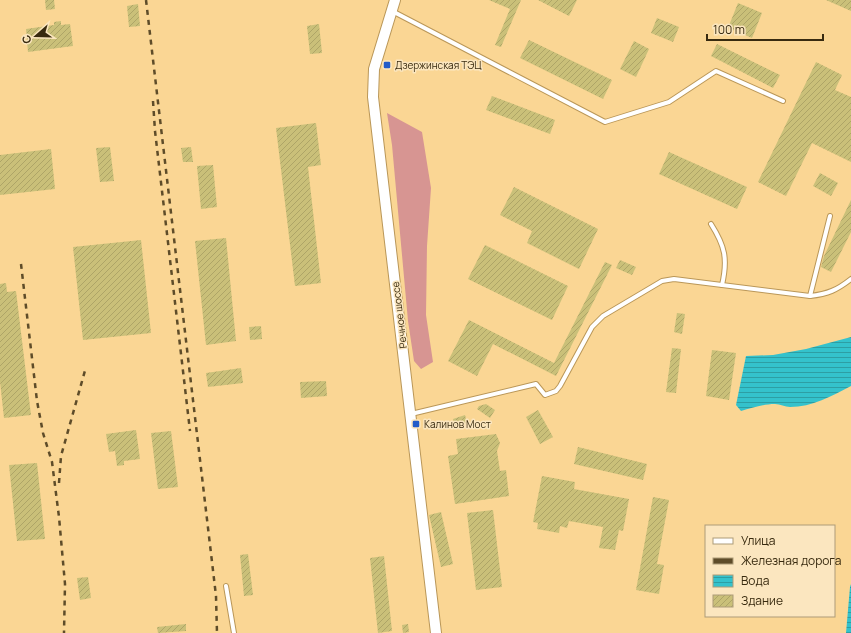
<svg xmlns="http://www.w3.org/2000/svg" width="851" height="633" font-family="Manrope,sans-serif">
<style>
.grass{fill:#d79592}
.water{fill:url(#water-rules)}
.building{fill:url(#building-hatch)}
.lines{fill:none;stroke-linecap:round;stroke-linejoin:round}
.service-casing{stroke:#ba9758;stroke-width:6}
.tertiary-casing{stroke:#ba9758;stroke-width:12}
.service{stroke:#fff;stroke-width:4}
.tertiary{stroke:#fff;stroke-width:10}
.rail{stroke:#5e4c29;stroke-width:2.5;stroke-dasharray:5 5;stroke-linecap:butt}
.poi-dot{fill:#235cc9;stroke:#fbe6bf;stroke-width:1.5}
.labels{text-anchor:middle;stroke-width:3;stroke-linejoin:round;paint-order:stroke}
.poi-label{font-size:10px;fill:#382a0f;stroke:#fbe6bf;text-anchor:start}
.street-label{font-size:10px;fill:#382a0f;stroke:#fbe6bf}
</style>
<defs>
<pattern id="water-rules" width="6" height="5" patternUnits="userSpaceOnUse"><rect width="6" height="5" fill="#34c2cc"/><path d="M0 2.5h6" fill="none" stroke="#2d9ea4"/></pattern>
<pattern id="building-hatch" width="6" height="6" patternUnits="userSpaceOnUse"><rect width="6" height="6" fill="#cac079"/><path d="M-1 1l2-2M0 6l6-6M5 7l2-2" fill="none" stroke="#aea567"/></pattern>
</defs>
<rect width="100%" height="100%" fill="#fad694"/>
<path class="grass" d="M387,113l35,19 9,56 -4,58 -1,69 7,47 -12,7 -7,-8 -6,-40 -16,-176z"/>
<g class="water">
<path d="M851,337v49c-19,10 -39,21 -61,21 -5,0 -10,-3 -15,-3 -12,0 -23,4 -34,7l-5,-6 10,-49 27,-1 33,-6z"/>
<path d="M851,584v49h-5l4,-46z"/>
</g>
<g class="building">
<path d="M45,0h9l1,9 -9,1z"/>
<path d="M489,0h32l-20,47 -6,-2 15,-36z"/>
<path d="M538,0h39l-8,16z"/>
<path d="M826,0h25v11z"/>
<path d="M738,3l24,10 -10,25 -24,-10z"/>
<path d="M138,4l2,22 -11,1 -2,-21z"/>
<path d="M657,18l22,9 -6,15 -22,-9z"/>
<path d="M61,21v4l9,-1 3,22 -45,6 -2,-23 28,-4v-3z"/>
<path d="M319,24l3,29 -12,1 -3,-28z"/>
<path d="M529,40l83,40 -9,19 -83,-41z"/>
<path d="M634,41l15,8 -13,28 -16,-8z"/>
<path d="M717,44l63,31 -7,13 -62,-32z"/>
<path d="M816,62l26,13 -7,15 16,7v65l-39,-19 -26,53 -28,-14z"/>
<path d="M492,96l63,24 -5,14 -64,-24z"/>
<path d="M316,123l5,42 -13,2 13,116 -26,3 -19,-158z"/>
<path d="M110,147l4,34 -14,1 -4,-34z"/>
<path d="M191,147l2,15h-10l-2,-14z"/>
<path d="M51,149l4,40 -55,6v-40z"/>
<path d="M669,152l78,35 -10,22 -78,-35z"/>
<path d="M213,165l4,42 -16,2 -4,-43z"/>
<path d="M820,173l18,10 -7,13 -18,-10z"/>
<path d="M514,187l84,42 -19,40 -52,-26 5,-12 -32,-16z"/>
<path d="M851,200v32l-20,40 -10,-5 3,-11z"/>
<path d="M226,238l10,103 -30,4 -11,-104z"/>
<path d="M141,240l10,93 -68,7 -10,-93z"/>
<path d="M485,245l83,41 -16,34 -84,-41z"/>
<path d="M620,260l16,7 -4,8 -16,-7z"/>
<path d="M605,262l7,3 -56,111 -63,-32 -16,32 -29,-15 21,-41 85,43z"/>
<path d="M6,283l1,9 9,-1 15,124 -27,3 -4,-36v-98z"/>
<path d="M677,313l8,1 -3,20 -8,-2z"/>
<path d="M261,326l1,13 -12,1 -1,-13z"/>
<path d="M672,348l9,1 -5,44 -10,-1z"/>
<path d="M712,350l24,3 -7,47 -23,-4z"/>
<path d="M241,368l2,15 -35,4 -2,-14z"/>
<path d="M326,381l1,15 -26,2 -1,-16z"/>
<path d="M486,404l9,6 -5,8 -13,-9 2,-3z"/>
<path d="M538,410l15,27 -13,7 -14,-27z"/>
<path d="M465,415l2,8 -12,4 -2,-8z"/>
<path d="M136,430l4,29 -16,2v4l-7,1 -2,-15 -6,1 -3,-18z"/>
<path d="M171,431l7,56 -20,2 -7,-56z"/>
<path d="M496,434l4,9 -3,8 3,20 6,-1 3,26 -54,8 -7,-48 10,-2 -2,-15z"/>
<path d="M578,447l69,17 -4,16 -69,-16z"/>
<path d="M37,463l8,76 -28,2 -8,-76z"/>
<path d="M542,476l33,6 -1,7 55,10 -6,32 -4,-1 -4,20 -16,-2 4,-21 -34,-6 -2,7 -7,-2 -1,7 -22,-4 1,-6 -5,-1z"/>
<path d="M653,497l16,3 -12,64 7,1 -5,29 -23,-4z"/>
<path d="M493,510l9,77 -26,3 -9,-77z"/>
<path d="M441,512l12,52 -12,3 -12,-52z"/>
<path d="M248,554l5,41 -9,1 -4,-41z"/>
<path d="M384,556l8,75 -14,2 -8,-75z"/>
<path d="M88,577l3,21 -11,2 -3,-22z"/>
<path d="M186,624v7l-28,2 -1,-6z"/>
<path d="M408,624l1,8 -6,1 -1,-8z"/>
</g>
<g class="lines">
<defs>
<g id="service">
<path d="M392,11l213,111 64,-20 47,-31 67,30"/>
<path d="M711,224c14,22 17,35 11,61"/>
<path d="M810,296l20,-80"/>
<path d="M411,414l125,-30 9,11 11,-4 4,-5 32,-59 11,-11 59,-35 12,-2 136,17c18,-2 27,-6 41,-17"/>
<path d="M226,586l8,47"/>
</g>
<path id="tertiary" d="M395,0l-21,69 -1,28 63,536"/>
</defs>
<use href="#service" class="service-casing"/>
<use href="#tertiary" class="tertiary-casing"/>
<use href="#service" class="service"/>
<use href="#tertiary" class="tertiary"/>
<g class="rail">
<path d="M146,0l70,596 1,37"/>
<path d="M153,101l2,30 35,300"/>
<path d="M21,264l16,137 6,32 9,29 7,55 6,67 -1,49"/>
<path d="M59,483l2,-27 25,-89"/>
</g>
</g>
<g class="poi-dot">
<rect x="383" y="61" width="8" height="8" rx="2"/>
<rect x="412" y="420" width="8" height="8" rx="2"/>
</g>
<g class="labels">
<g class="poi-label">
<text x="395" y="69">Дзержинская ТЭЦ</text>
<text x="424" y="428">Калинов Мост</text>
</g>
<g class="street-label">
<text transform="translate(399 315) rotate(-97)" y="4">Речное шоссе</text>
</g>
</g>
<rect x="705" y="525" width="130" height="92" fill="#fbe6bf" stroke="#ad9b79"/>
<rect x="713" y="538" width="20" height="6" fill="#ffffff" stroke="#ad9b79"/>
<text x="741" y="545" font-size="12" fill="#382a0f">Улица</text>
<rect x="713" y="558" width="20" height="6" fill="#5e4c29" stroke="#ad9b79"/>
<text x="741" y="565" font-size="12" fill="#382a0f">Железная дорога</text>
<rect x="713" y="575" width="20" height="12" fill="url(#water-rules)" stroke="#ad9b79"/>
<text x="741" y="585" font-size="12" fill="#382a0f">Вода</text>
<rect x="713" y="595" width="20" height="12" fill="url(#building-hatch)" stroke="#ad9b79"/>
<text x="741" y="605" font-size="12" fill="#382a0f">Здание</text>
<g transform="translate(36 36) rotate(250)" stroke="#fbe6bf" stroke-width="3" paint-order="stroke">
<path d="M0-3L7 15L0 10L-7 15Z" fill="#382a0f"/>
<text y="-6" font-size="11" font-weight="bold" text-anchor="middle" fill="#382a0f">С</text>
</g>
<path d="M707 34v6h116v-6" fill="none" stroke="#382a0f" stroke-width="2"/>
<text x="713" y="34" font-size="12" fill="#382a0f" stroke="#fbe6bf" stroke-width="3" paint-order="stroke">100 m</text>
</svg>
